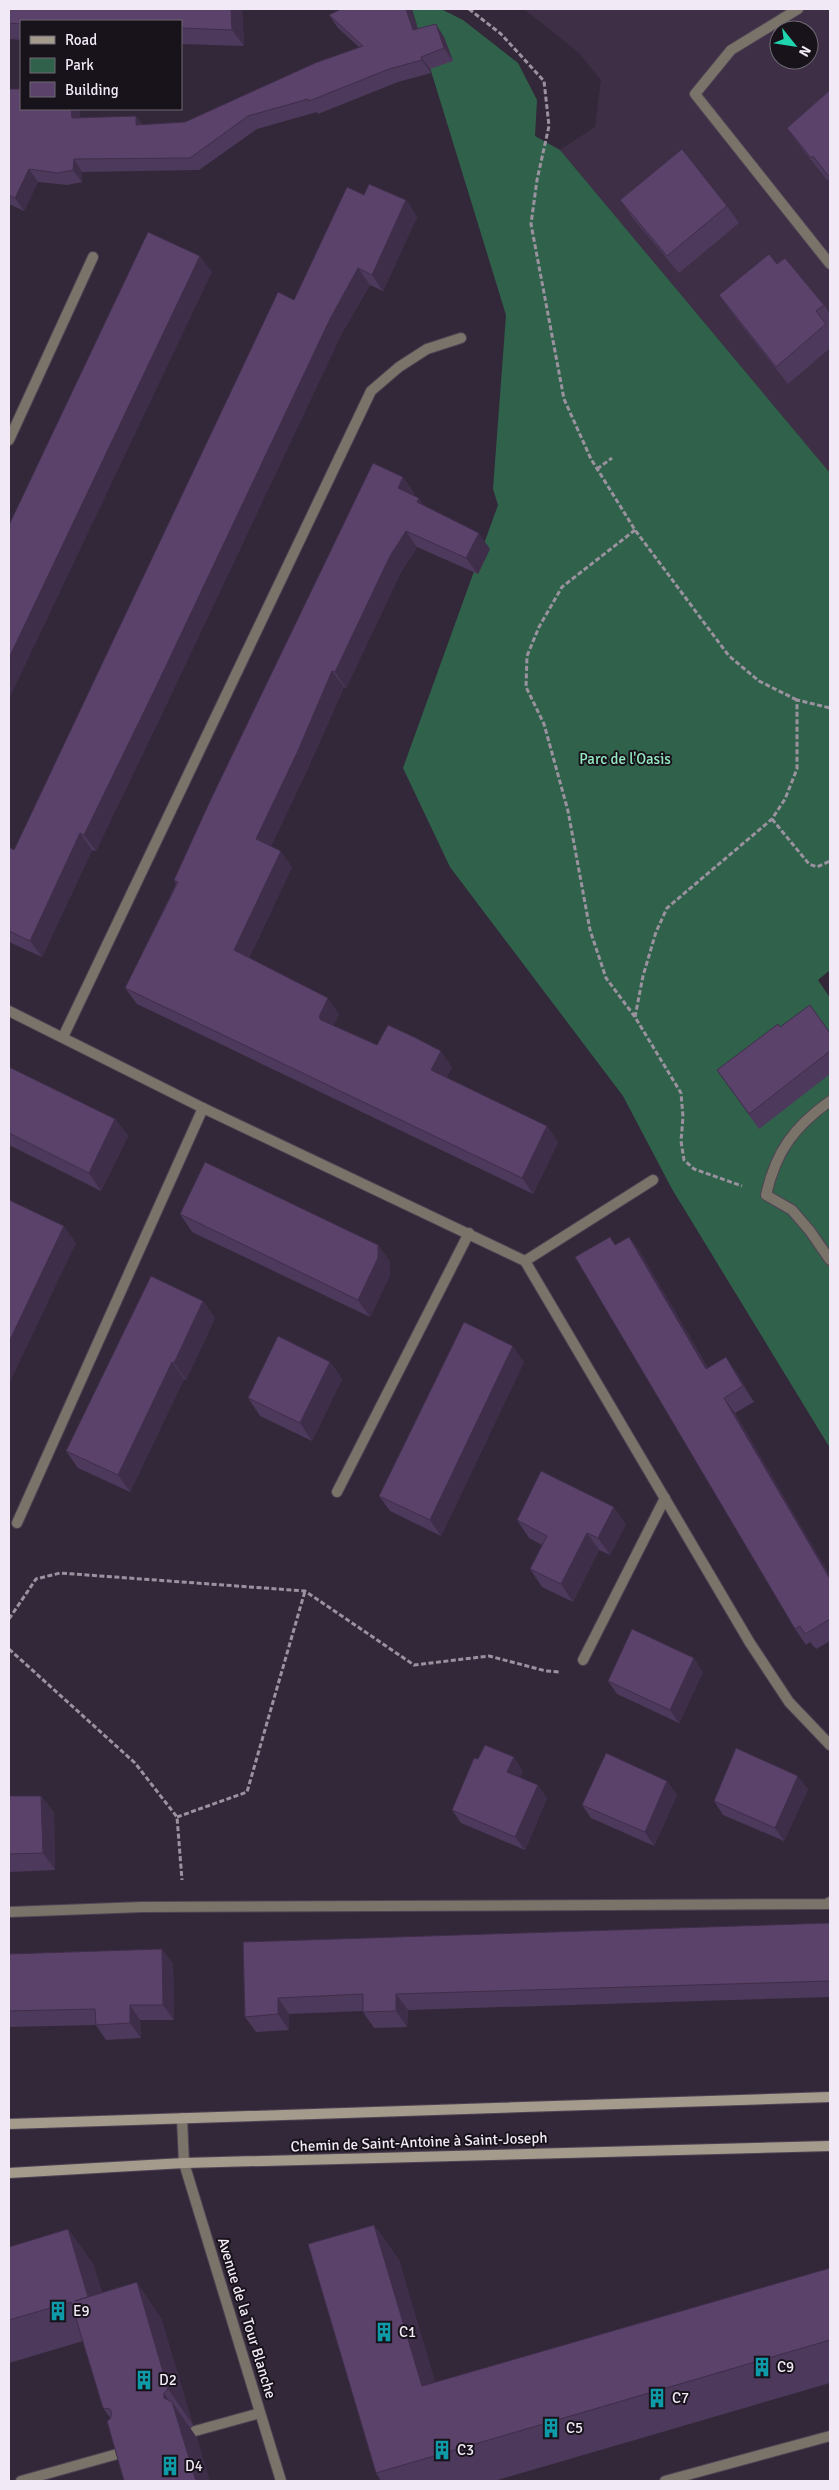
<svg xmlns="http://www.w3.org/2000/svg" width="839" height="2490" font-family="Signika,sans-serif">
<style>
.built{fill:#3e2f47;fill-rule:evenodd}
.green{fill:#30624b}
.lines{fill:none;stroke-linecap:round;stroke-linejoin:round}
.service-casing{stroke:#4e4353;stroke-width:12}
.pedestrian-casing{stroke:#4e4353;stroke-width:12}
.minor-casing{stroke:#4e4353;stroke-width:12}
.secondary-casing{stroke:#4e4353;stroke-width:12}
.path{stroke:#9b92a0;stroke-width:3;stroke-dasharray:5 2.5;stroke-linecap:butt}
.service{stroke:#79736a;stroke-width:10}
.pedestrian{stroke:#79736a;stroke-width:10}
.minor{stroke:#79736a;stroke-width:10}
.secondary{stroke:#a59b8d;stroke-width:10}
.wall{fill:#4d395b}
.shaded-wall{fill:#3f2e4a}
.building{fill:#5a426a;stroke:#3f2e4a}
.labels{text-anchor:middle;stroke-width:4;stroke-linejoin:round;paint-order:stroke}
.park-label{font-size:15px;fill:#94e9c1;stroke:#18131b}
.street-label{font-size:15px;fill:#f1eaf6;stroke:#18131b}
.poi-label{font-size:15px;fill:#f1eaf6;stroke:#18131b;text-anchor:start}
</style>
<rect width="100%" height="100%" fill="#332839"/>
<path class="built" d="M524,9h306v464l-270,-323 35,-23 6,-47 -22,-27zM779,30h30v30h-30z"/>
<path class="green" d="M412,9h29l22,11 55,43 19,37 -2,36 25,14 270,323v497l-12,10 12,18v450l-158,-259 -49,-93 -173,-229 -47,-99 95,-263 -5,-16 13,-174z"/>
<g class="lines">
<defs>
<g id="service">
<path d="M798,9l-67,41 -36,44 135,170"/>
<path d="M17,1523l186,-415"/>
</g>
<path id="pedestrian" d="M830,1101c-36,26 -54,50 -64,94l26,15 18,21 20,29"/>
<g id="minor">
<path d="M9,440l84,-183"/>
<path d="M9,1011l194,97 322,153 128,-81"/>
<path d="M63,1037l308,-646 28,-24 28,-18 34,-11"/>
<path d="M525,1261l225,382 39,59 41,43"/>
<path d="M337,1492l132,-259"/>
<path d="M583,1660l82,-162"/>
<path d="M9,1912l133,-5 685,-3 3,-2"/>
<path d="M182,2118l2,45 97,318"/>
<path d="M195,2431l65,-18"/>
<path d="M21,2481l107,-30"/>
<path d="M665,2481l165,-45"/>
</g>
<g id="secondary">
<path d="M9,2124l821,-27"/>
<path d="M9,2173l175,-10 646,-17"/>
</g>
</defs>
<use href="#service" class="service-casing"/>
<use href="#pedestrian" class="pedestrian-casing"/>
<use href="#minor" class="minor-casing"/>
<use href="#secondary" class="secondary-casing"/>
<g class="path">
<path d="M469,9l32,25 43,47 5,45 -12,54 -6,44 33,175 27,60 44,71 94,126 30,25 38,19"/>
<path d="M597,469l15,-11"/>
<path d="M635,530l-73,57 -23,40 -12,29 -1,31 18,37 24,87 22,119 16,48 29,39 46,76 2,24 -2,24 3,19 10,9 48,17"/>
<path d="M772,819l37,45 8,3 13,-6"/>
<path d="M635,1017l8,-41 13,-44 11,-24 105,-89 13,-20 12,-30v-69l33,8"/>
<path d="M9,1619l27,-40 24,-6 245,18 109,74 75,-9 57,15 14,1"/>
<path d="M9,1649l126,114 42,54 5,63"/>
<path d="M177,1817l70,-25 58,-201"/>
</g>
<use href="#service" class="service"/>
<use href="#pedestrian" class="pedestrian"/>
<use href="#minor" class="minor"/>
<use href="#secondary" class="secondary"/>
</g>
<g class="wall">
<path d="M9,9h233l2,37 -63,-2v-23h-160v19l-12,-1z"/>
<path d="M341,9h70l7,20 26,8 9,24 -23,8 1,4 -33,9 -80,32 -1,-2 -60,17 -58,41 -117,2v10l-15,3 -29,-3 -14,29 -15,-7v-115l12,20h59v9l56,-2 6,9 43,-3 175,-74 -22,-20 -9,-13z"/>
<path d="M830,90v91l-2,-2 -1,1 -24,-30 -16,-22z"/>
<path d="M364,195l42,5 11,17 -34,74 -13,-6 -28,48 -174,368 -72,150 -4,-1 -50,107 -33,-15v-95l5,3 280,-550z"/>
<path d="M620,200l107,6 12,17 -60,50 -47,-56z"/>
<path d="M719,295l105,10 6,9v12l-1,1 1,3v18l-42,36 -57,-72z"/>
<path d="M403,477l11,16 -1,2 11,11 66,43 -12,25 -61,-27 -16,25 -55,116 -2,-1 -36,81 -37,78 21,21 -43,91 90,56 -6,12 44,19 75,22 -6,11 112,64 -25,52 -396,-190 -12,-16 51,-104 -2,-4z"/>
<path d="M830,1033v41l-71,55 -42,-59z"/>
<path d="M9,1067l106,52 13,17 -27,55 -92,-46z"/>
<path d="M180,1214l198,31 12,17v13l-20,42 -178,-85z"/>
<path d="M610,1237l5,8 14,-8 11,15 68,116 29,5 17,29 -19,11 95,163v65l-14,8 -6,-7 -4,3 -11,-16z"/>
<path d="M203,1301l12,17 -29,62 -2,-1 -54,113 -52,-24 -12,-17z"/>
<path d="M330,1362l12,17 -30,62 -52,-25 -12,-18z"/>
<path d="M524,1362l-83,174 -51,-25 -11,-15z"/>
<path d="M517,1520l109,4 -16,31 -11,-5 -26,52 -31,-15 -12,-18 12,-24 -13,-7z"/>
<path d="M703,1672l-24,51 -62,-29 -9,-13z"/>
<path d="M523,1771l-3,6 27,21 -22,52 -64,-27 -9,-13z"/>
<path d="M667,1781l10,14 -23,51 -63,-28 -9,-13z"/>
<path d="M808,1789l-24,52 -61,-26 -9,-14z"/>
<path d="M9,1796h32l13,17 1,57 -46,2z"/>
<path d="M830,1923v74l-422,13 -1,17 -33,1 -11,-16v-1l-74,3v16l-33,2 -11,-15 -2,-75z"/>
<path d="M162,1949l11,15 1,56h-34l1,18 -35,2 -10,-15 -87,2v-73z"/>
<path d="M374,2225l25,35 36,123 395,-115v115l-336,98h-113l-5,-8z"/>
<path d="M68,2229l25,35 9,29 59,25 32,107 -3,3 7,10 -86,-19 -8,-11 -20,-67 -74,22v-116z"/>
</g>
<g class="shaded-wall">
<path d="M231,9h11l2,37 -12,-16z"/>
<path d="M406,9h5l11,34 -9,-13z"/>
<path d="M436,24l8,13 9,24 -9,-13z"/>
<path d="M421,57l9,12 1,4 -9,-13z"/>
<path d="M71,109h9l1,22 -9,-13z"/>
<path d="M136,116l9,12 -9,-3z"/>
<path d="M74,159l8,13v10l-9,-12z"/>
<path d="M29,169l9,13 -14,29 -9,-13z"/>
<path d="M406,200l11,17 -34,74 -11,-16z"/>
<path d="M200,256l12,16 -203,427v-41z"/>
<path d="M358,268l12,17 -28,48 -174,368 -72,150 -12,-16 247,-518z"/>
<path d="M403,477l11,16 -5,11 -11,-16z"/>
<path d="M419,498l11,16 -13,-12z"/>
<path d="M406,531l11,16 -16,25 -55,116 -11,-16 55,-116z"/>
<path d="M479,533l11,16 -12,25 -12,-16z"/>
<path d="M332,671l12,16 -36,81 -41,87 -11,-16z"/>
<path d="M80,833l12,17 -50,107 -12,-16z"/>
<path d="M281,851l11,16 -47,99 -11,-16z"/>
<path d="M328,998l11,16 -9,19 -11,-16z"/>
<path d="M441,1051l11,16 -10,19 -11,-16z"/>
<path d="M115,1119l13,17 -27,55 -12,-18z"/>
<path d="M547,1126l11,16 -25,52 -11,-16z"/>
<path d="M64,1226l12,17 -67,141v-42z"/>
<path d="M629,1237l11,15 77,132 -11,-15z"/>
<path d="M378,1245l12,17v13l-20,42 -12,-17z"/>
<path d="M203,1301l12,17 -29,62 -12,-17z"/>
<path d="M513,1346l11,16 -83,174 -11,-16z"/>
<path d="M726,1357l11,16 17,29 -11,-16z"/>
<path d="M172,1362l12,17 -54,113 -12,-17z"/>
<path d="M330,1362l12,17 -30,62 -12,-18z"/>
<path d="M724,1398l11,15 95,163v3z"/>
<path d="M614,1507l12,17 -16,31 -12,-17z"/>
<path d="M587,1533l12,17 -26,52 -12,-18z"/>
<path d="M694,1658l9,14 -24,51 -9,-13z"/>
<path d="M514,1757l9,14 -7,14 -9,-13z"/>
<path d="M798,1776l10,13 -24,52 -9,-13z"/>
<path d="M667,1781l10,14 -23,51 -9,-14z"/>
<path d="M538,1785l9,13 -22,52 -10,-13z"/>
<path d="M41,1796l13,17 1,57 -12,-17z"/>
<path d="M162,1949l11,15 1,56 -11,-15z"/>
<path d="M396,1994l12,16 -1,17 -11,-16z"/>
<path d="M278,1998l11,16v16l-11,-16z"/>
<path d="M130,2005l10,15 1,18 -11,-15z"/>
<path d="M374,2225l25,35 48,162 -25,-36z"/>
<path d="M68,2229l25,35 20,68 -25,-35z"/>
<path d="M137,2282l24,36 32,107 -25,-36z"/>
<path d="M164,2393l9,14 -1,-5 25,36 13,43h-14l-32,-83z"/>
</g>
<g class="building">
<path d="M9,9h222l1,21 -51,-2v-7h-160v3l-12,-1z"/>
<path d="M341,9h65l7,21 23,-6 8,24 -23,9 1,3 -33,9 -80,32 -1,-2 -60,17 -58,42 -116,1 -1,11 -15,3 -29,-4 -14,29 -6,-3v-106h12v20h50l1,9 64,-2v9l49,-3 130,-59 48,-17 -34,-31z"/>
<path d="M830,90v88l-17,-22 -2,2 -24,-30z"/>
<path d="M682,149l45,57 -60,50 -47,-56z"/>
<path d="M369,184l37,16 -34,75 -14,-7 -27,49 -174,368 -73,150 -4,-2 -50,108 -21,-10v-84l5,3 264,-558 16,8 53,-113 17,8z"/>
<path d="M148,232l52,24 -191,402v-133z"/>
<path d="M769,254l8,10 8,-6 39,47 -8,6 10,13 -50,43 -57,-72z"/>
<path d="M373,463l30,14 -5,11 21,10 -2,4 62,31 -13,25 -60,-27 -16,25 -55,116 -3,-1 -35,82 -41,86 25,12 -47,99 94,48 -9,19 2,3 56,25 11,-20 26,12 27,14 -10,19 116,56 -25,52 -397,-190 53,-106 -4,-2 36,-79z"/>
<path d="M810,1005l20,28v18l-81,63 -32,-44 61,-46 2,3z"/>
<path d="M9,1067l106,52 -26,54 -80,-40z"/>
<path d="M205,1162l173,83v13l-20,42 -178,-86z"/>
<path d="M9,1200l55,26 -55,116z"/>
<path d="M610,1237l5,8 14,-8 77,132 20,-12 17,29 -19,12 106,181v40l-25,15 -5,-8 -5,3 -220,-372z"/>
<path d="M151,1276l52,25 -29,62 -2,-1 -54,113 -52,-24z"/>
<path d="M464,1322l49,24 -83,174 -51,-24z"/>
<path d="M278,1336l52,26 -30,61 -52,-25z"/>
<path d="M541,1471l73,36 -16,31 -11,-5 -26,51 -31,-15 17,-33 -30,-16z"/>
<path d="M632,1629l62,29 -24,52 -62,-29z"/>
<path d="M485,1745l29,12 -7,15 31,13 -23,52 -63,-27 22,-52 4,1z"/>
<path d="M736,1748l62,28 -23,52 -61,-27z"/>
<path d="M606,1753l61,28 -22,51 -63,-27z"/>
<path d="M9,1796h32l2,57 -34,1z"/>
<path d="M830,1923v58l-434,13v17l-33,1v-18l-85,4v16l-33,3 -2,-75z"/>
<path d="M162,1949l1,56h-33v18l-34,2 -1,-16 -86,2v-57z"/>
<path d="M374,2225l48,161 408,-118v72l-454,133 -68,-229z"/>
<path d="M68,2229l20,68 -13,4 62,-19 31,107 -4,4v5l8,4 24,79h-72l-17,-60 3,-2 2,-6 -2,-4 -7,-1 -32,-106 -62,18v-73z"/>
</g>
<defs>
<symbol id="building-bare" viewBox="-9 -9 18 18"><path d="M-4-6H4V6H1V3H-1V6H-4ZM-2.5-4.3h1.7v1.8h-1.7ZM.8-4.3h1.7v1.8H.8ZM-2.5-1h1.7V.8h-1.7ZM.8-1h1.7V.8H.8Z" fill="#0f9aa8" stroke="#18131b" stroke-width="2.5" paint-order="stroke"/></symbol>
</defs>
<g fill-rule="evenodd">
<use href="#building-bare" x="44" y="2297" width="28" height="28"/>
<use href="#building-bare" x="370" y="2318" width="28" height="28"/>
<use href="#building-bare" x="748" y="2353" width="28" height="28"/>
<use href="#building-bare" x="130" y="2366" width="28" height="28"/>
<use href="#building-bare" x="643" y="2384" width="28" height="28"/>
<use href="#building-bare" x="537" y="2414" width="28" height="28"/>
<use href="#building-bare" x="428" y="2436" width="28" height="28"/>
<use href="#building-bare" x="156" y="2452" width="28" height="28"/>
</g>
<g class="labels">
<g class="park-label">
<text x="625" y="764">Parc de l'Oasis</text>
</g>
<g class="street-label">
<text transform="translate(419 2142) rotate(-2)" y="5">Chemin de Saint-Antoine à Saint-Joseph</text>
<text transform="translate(247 2318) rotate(73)" y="5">Avenue de la Tour Blanche</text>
</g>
<g class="poi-label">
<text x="73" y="2316">E9</text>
<text x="399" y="2337">C1</text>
<text x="777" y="2372">C9</text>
<text x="159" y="2385">D2</text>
<text x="672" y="2403">C7</text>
<text x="566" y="2433">C5</text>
<text x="457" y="2455">C3</text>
<text x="185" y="2471">D4</text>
</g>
</g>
<rect width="839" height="2490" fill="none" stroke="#f1eaf6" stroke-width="20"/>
<rect x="20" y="20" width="162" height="90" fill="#18131b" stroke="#6f6973"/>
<rect x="30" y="36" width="25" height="8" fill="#a59b8d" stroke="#6f6973"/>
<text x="65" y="45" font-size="15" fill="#f1eaf6">Road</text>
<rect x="30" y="58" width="25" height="15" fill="#30624b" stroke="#6f6973"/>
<text x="65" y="70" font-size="15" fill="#f1eaf6">Park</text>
<rect x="30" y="82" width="25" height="15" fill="#5a426a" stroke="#6f6973"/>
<text x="65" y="95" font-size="15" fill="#f1eaf6">Building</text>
<g transform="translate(794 45) rotate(120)"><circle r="24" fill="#18131b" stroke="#6f6973"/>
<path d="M0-4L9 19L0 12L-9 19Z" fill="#1fd5b0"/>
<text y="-8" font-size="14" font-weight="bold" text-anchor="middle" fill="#f1eaf6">N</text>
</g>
</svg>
